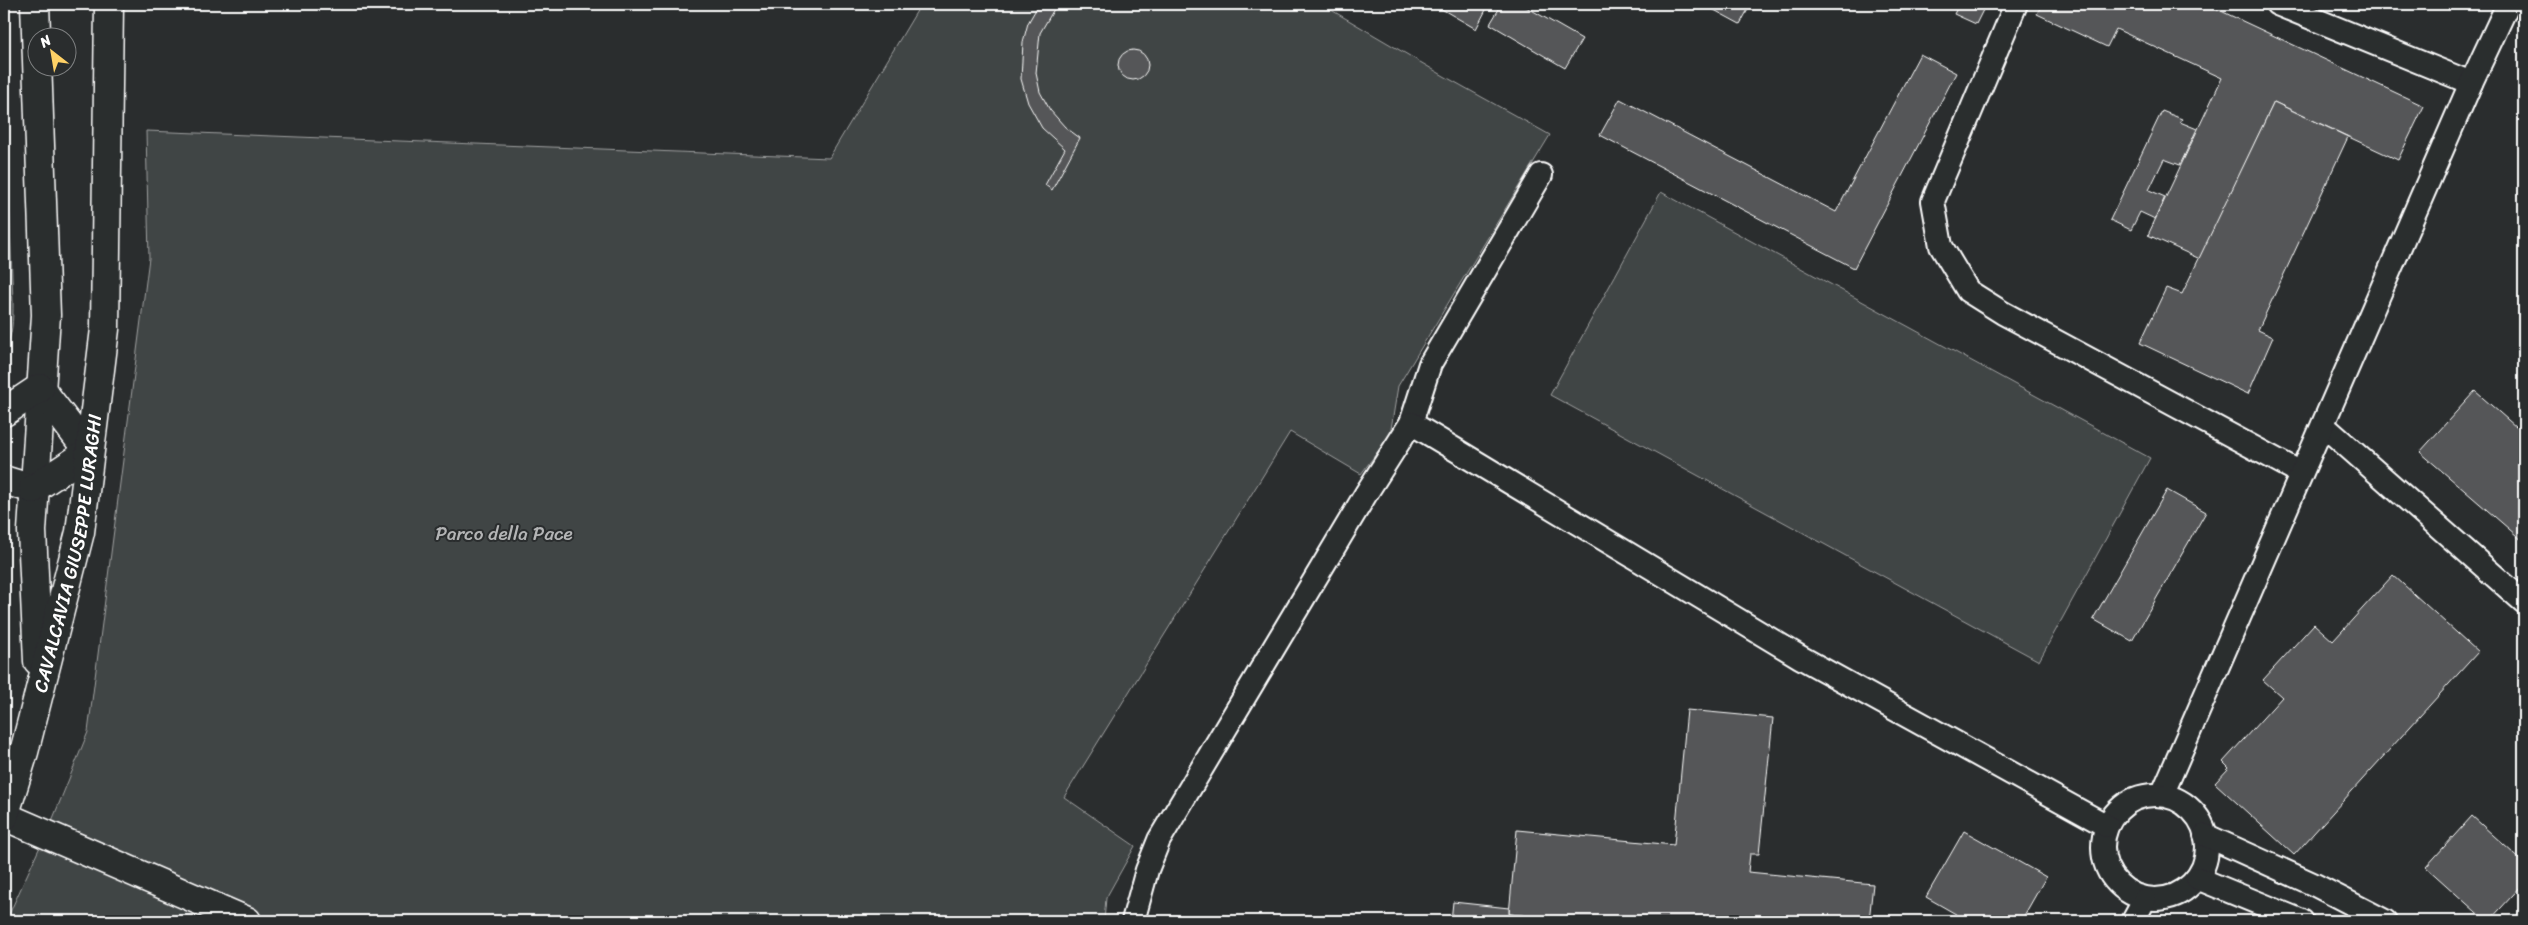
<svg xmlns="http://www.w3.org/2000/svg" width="2528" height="925" font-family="Sriracha,sans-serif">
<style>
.green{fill:#414445;stroke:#a0a2a2}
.building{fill:#555758;stroke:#fff}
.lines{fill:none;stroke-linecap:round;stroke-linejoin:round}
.lane-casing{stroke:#fff;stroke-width:26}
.street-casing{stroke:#fff;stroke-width:31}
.secondary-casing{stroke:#fff;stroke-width:31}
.lane{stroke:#2a2d2e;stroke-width:22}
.street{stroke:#2a2d2e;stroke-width:28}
.secondary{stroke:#2a2d2e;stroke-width:28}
.labels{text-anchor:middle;stroke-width:4;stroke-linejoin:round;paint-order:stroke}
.park-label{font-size:19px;fill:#b3b4b5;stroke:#2a2d2e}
.street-label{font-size:19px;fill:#fff;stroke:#2a2d2e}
</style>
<rect width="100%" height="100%" fill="#2a2d2e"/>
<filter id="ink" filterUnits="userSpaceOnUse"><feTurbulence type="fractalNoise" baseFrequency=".02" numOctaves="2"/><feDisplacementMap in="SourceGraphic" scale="10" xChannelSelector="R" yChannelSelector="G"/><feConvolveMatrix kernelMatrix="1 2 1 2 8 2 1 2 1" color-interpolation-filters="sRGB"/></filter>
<g filter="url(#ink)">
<g class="green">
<path d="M921,4h400l123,72 106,59 -152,251 -8,49 -29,39 -71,-42 -226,365 71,49 -29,52 -2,23h-1098l48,-105 34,-84 61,-474 -3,-127 683,27z"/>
<path d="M4,69l9,233c0,18 0,34 -9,49z"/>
<path d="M1661,192l489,266 -111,203 -489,-266z"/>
</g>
<g class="building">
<path d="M1039,4h18l-17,29 -4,40 4,19 10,18 15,17 15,11 -28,52 -7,-5 20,-36 -23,-21 -14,-25 -7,-24 2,-37 5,-19z"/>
<path d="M1433,4h56l-13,25z"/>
<path d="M1502,4h19l61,35 -17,29 -75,-44z"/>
<path d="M1703,4h48l-11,20z"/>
<path d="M1959,4h27l-10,20 -22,-10z"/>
<path d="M2042,4h164l218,102 -26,54 -124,-58 -74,157 -52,-24 74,-157 -106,-49 -9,18 -70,-33z"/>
<circle cx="1133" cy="65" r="15"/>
<path d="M1920,54l36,19 -102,195 -254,-133 20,-36 216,113z"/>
<path d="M2274,102l74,35 -90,193 15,7 -25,57 -108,-51 26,-55 16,6z"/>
<path d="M2162,111l20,8 -2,3 17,7 -17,36 -16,-6 -15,31 16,7 -10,22 -15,-7 -9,18 -21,-10z"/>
<path d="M2475,391l49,43v108l-104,-90z"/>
<path d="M2167,490l39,22 -74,129 -39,-22z"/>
<path d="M2393,575l85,77 -184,203 -79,-72 14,-15 -6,-6 59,-65 -19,-17 51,-56 19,17z"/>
<path d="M1687,710l86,8 -14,136h-9l-2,18 125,12 -4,37h-285l-75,-7 8,-84 157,15z"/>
<path d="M2472,816l52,47v20l-35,38h-3l-60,-54z"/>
<path d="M1964,831l82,46 -25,44h-53l-42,-24z"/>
<path d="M1453,902l56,6v6l75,7h-133z"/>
</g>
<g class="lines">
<defs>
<g id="lane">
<path d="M2016,4l-83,197 8,45 27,45 35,22 298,160"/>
<path d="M2277,4l194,79"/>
<path d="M1411,423l19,-59 111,-189"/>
<path d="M2323,425l201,177"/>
<path d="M2162,795l309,-712 37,-79"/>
<circle cx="2155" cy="847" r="52"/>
<path d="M2205,835l110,50 70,36"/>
<path d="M2197,878l105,43"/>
<path d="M1133,921l14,-51 12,-30 208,-348 44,-69 389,234 307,169"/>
<path d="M2133,921l12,-22"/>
</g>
<path id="street" d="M4,816l243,105"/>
<g id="secondary">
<path d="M35,4l11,311 -14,216 6,130"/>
<path d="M40,388l49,64"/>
<path d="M4,412l36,-24"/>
<path d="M4,480l29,9"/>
<path d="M33,489l56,-37"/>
<path id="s1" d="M4,817l20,-65 56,-220 25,-203 4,-325"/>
</g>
</defs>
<use href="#lane" class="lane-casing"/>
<use href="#street" class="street-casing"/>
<use href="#secondary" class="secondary-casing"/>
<use href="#lane" class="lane"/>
<use href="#street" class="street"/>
<use href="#secondary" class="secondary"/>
</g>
</g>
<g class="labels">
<g class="park-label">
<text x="504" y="540">Parco della Pace</text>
</g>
<g class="street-label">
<text dy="7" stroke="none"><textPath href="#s1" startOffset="272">CAVALCAVIA GIUSEPPE LURAGHI</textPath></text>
</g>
</g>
<rect width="2528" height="925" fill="none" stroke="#2a2d2e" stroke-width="20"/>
<rect x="10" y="10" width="2508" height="905" fill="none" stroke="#fff" stroke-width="2" filter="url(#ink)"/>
<g transform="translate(52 52) rotate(329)"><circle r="24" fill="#2a2d2e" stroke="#7f8182"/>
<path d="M0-4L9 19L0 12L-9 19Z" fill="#ffd166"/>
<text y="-8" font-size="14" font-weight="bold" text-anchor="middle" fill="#ffffff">N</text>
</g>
</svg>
